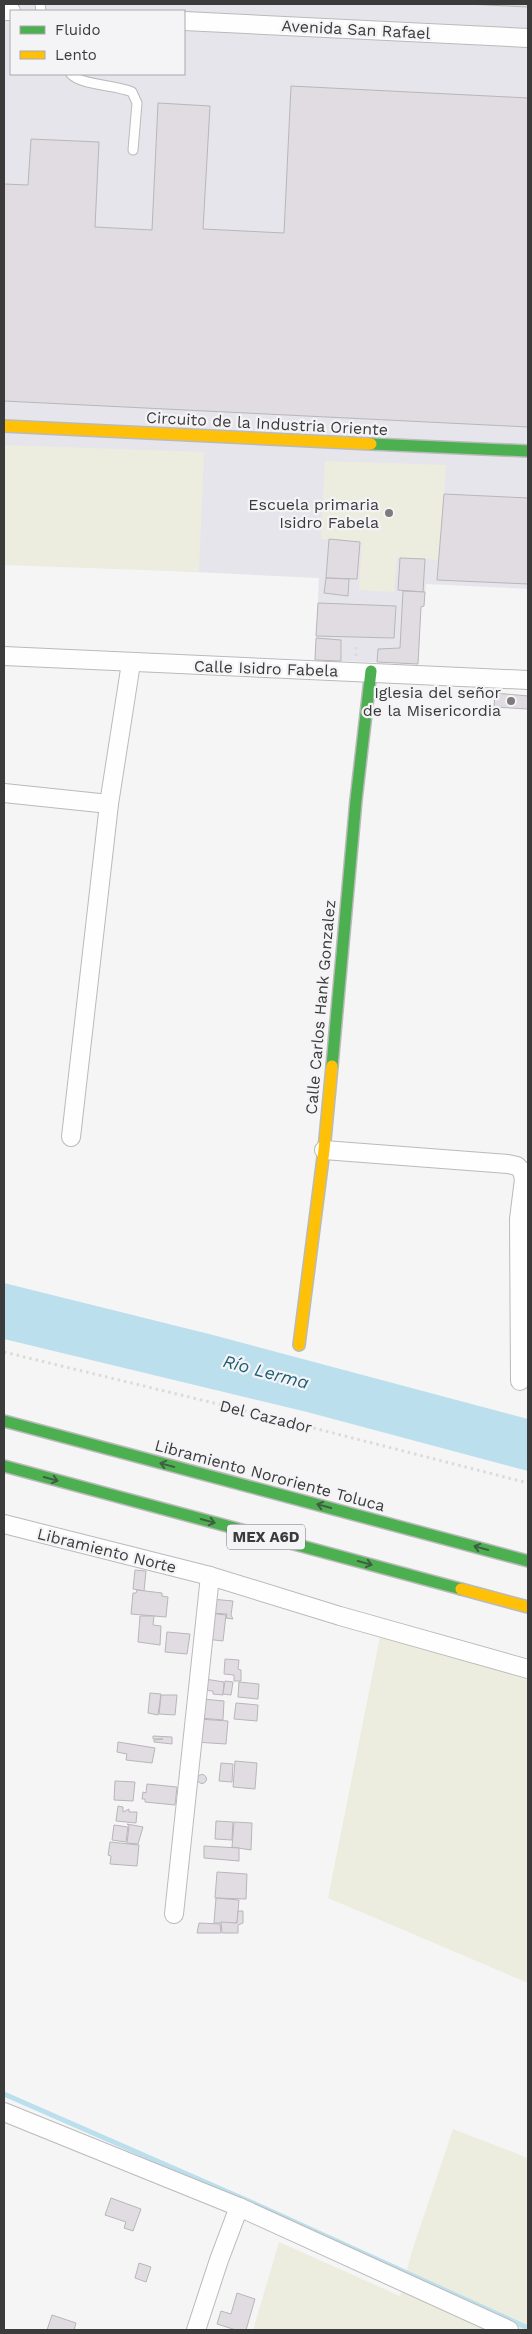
<svg xmlns="http://www.w3.org/2000/svg" width="532" height="2334" font-family="'Work Sans',sans-serif">
<style>
.built{fill:#e6e5eb;fill-rule:evenodd}
.green{fill:#ecedde}
.water{fill:#bbdfec}
.lines{fill:none;stroke-linecap:round;stroke-linejoin:round}
.stream{stroke:#bbdfec;stroke-width:5}
.building{fill:#e1dbe2;stroke:#b7b7b8}
.lane-casing{stroke:#bababb;stroke-width:11}
.street-casing{stroke:#bababb;stroke-width:20}
.fast-casing{stroke:#bababb;stroke-width:14}
.slow-casing{stroke:#bababb;stroke-width:14}
.path{stroke:#dbdbdc;stroke-width:3;stroke-dasharray:2.5 4;stroke-linecap:butt}
.lane{stroke:#fefefe;stroke-width:9}
.street{stroke:#fefefe;stroke-width:18}
.fast{stroke:#4caf50;stroke-width:11}
.slow{stroke:#ffc107;stroke-width:11}
.oneway{stroke:#405e42}
.poi-dot{fill:#7c7c7d;stroke:#f4f4f7;stroke-width:2}
.labels{text-anchor:middle;stroke-width:4.5;stroke-linejoin:round;paint-order:stroke}
.shield{fill:#f4f4f7;stroke:#727274;stroke-width:1}
.shield-label{font-size:15px;font-weight:bold;fill:#3b3b3c}
.street-label{font-size:16px;fill:#3b3b3c;stroke:#f4f4f7}
.poi-label{font-size:16px;fill:#3b3b3c;stroke:#f4f4f7;text-anchor:end}
.water-label{font-size:18px;font-style:italic;fill:#1e6073;stroke:#f4f4f7}
</style>
<rect width="100%" height="100%" fill="#f5f5f6"/>
<path class="built" d="M4,4h524v585l-102,-5 -2,22 -3,1 -3,57 -103,-4 4,-82 -315,-15zM11,11h173v63h-173z"/>
<g class="green">
<path d="M4,445l200,7 -5,120 -195,-7z"/>
<path d="M325,461l121,4 -7,95 -42,-3 -3,35 -35,-2 3,-48 -41,-3z"/>
<path d="M380,1636l148,41v306l-200,-85z"/>
<path d="M453,2129l75,29v172h-275l26,-88 121,54 12,-45z"/>
</g>
<path class="water" d="M4,1283l209,52 315,84v52l-221,-59 -303,-73z"/>
<g class="lines">
<path class="stream" d="M4,2094l249,109 275,125"/>
</g>
<g class="building">
<path d="M466,4h62v3z"/>
<path d="M291,86l237,12v329l-524,-26v-217l24,1 3,-46 68,3 -4,85 57,3 6,-127 52,3 -7,123 81,4z"/>
<path d="M444,494l84,4v86l-91,-4z"/>
<path d="M329,539l31,3 -3,37 -31,-1z"/>
<path d="M400,558l25,1 -2,33 -25,-2z"/>
<path d="M326,578l23,1 -1,17 -24,-3z"/>
<path d="M403,591l22,1 -1,14 -3,1 -3,57 -41,-2 1,-13 22,-1z"/>
<path d="M318,603l78,3 -2,32 -78,-2z"/>
<path d="M316,638l25,2v21l-26,-1z"/>
<path d="M495,693l33,3v13l-34,-2z"/>
<path d="M135,1570l11,1 -2,20 -11,-2z"/>
<path d="M137,1590l25,3v3l6,1 -2,20 -35,-3 2,-21h3z"/>
<path d="M211,1599l22,2 -2,14 2,4 -7,-1 1,-4 -18,-1z"/>
<path d="M209,1613l17,2 -3,26 -17,-2z"/>
<path d="M140,1616h14l-1,9 8,1 -1,19 -22,-3z"/>
<path d="M167,1632l23,2 -3,20 -22,-2z"/>
<path d="M225,1659l14,1 -1,9 3,1v11h-7v-6l-10,-1z"/>
<path d="M205,1679l19,3 -1,13 -10,-1v-3l-9,-1z"/>
<path d="M225,1681l8,1 -2,13 -8,-1z"/>
<path d="M239,1682l20,2 -1,15 -20,-2z"/>
<path d="M150,1693l11,1 -3,21 -10,-2z"/>
<path d="M161,1695h16l-2,20 -16,-1z"/>
<path d="M202,1699l22,2 -1,19 -23,-2z"/>
<path d="M236,1703l22,2 -1,16 -23,-2z"/>
<path d="M199,1719l29,2 -2,23 -31,-2z"/>
<path d="M153,1736l19,1v7l-18,-2v-2l9,-1h-10z"/>
<path d="M118,1742l37,6 -3,15 -26,-3 1,-6 -10,-2z"/>
<path d="M235,1761l22,2 -2,26 -22,-2z"/>
<path d="M221,1763l12,1 -1,18 -13,-1z"/>
<circle cx="202" cy="1779" r="4.5"/>
<path d="M115,1781l20,1 -2,19 -19,-1z"/>
<path d="M147,1784l30,3 -2,18 -30,-3v-3h-3l1,-7 3,1z"/>
<path d="M118,1806l5,1v5l6,-3v3h8l-1,11 -20,-2z"/>
<path d="M216,1821l17,1 -1,18 -17,-1z"/>
<path d="M234,1822l18,1 -1,27 -19,-3z"/>
<path d="M127,1824l16,3 -5,17 -11,-1 2,-17z"/>
<path d="M114,1825l14,2 -2,15 -14,-2z"/>
<path d="M110,1842l29,3 -2,21 -27,-2 1,-8 -3,-1z"/>
<path d="M204,1846l35,2v13l-35,-3z"/>
<path d="M217,1872l30,2 -1,25 -31,-1z"/>
<path d="M216,1898l23,2 -2,23h-23z"/>
<path d="M238,1911h5v12l-5,2v8h-16l-1,-11 16,1z"/>
<path d="M199,1923l21,1 1,9h-24z"/>
<path d="M111,2198l30,11 -8,22 -9,-3 2,-6 -21,-7z"/>
<path d="M139,2263l12,4 -5,15 -11,-4z"/>
<path d="M237,2293l18,6 -9,31h-10l-19,-6 4,-13 10,3z"/>
<path d="M52,2315l24,8 -2,7h-27z"/>
</g>
<g class="lines">
<defs>
<g id="lane">
<path d="M40,4l1,7"/>
<path d="M71,74c9,11 46,11 61,18l5,11 -4,47"/>
</g>
<g id="street">
<path d="M4,11h7"/>
<path d="M184,21l344,17"/>
<path d="M4,656l524,24"/>
<path d="M4,793l105,11"/>
<path d="M71,1137l38,-333 22,-141"/>
<path d="M324,1150l184,14 9,2 5,5 2,8 -5,40 1,162"/>
<path d="M4,1524l206,52 130,40 188,53"/>
<path d="M174,1914l36,-338"/>
<path d="M4,2112l235,95 270,123"/>
<path d="M196,2330l23,-70 20,-53"/>
</g>
<g id="fast">
<path d="M371,444l157,7"/>
<path d="M332,1066l24,-266 15,-129"/>
<path d="M4,1421l524,140"/>
<path d="M4,1466l457,123"/>
</g>
<g id="slow">
<path d="M4,426l367,18"/>
<path d="M299,1345l25,-195 8,-84"/>
<path d="M461,1589l67,18"/>
</g>
</defs>
<use href="#lane" class="lane-casing"/>
<use href="#street" class="street-casing"/>
<use href="#fast" class="fast-casing"/>
<use href="#slow" class="slow-casing"/>
<g class="path">
<path d="M356,656v-12"/>
<path d="M4,1352l259,63 265,68"/>
</g>
<use href="#lane" class="lane"/>
<use href="#street" class="street"/>
<use href="#fast" class="fast"/>
<use href="#slow" class="slow"/>
</g>
<defs><path id="oneway-shaft" d="M-6 0H5M1.5-3L5.5 0L1.5 3" fill="none" stroke-width="1.6" stroke-linecap="round" stroke-linejoin="round" transform="scale(1.25)"/></defs>
<g class="oneway">
<use href="#oneway-shaft" transform="translate(167 1465) rotate(-165)"/>
<use href="#oneway-shaft" transform="translate(51 1479) rotate(15)"/>
<use href="#oneway-shaft" transform="translate(324 1506) rotate(-165)"/>
<use href="#oneway-shaft" transform="translate(208 1521) rotate(15)"/>
<use href="#oneway-shaft" transform="translate(481 1548) rotate(-165)"/>
<use href="#oneway-shaft" transform="translate(365 1563) rotate(15)"/>
</g>
<g class="poi-dot">
<circle cx="389" cy="513" r="5"/>
<circle cx="511" cy="701" r="5"/>
</g>
<g class="labels">
<rect class="shield" x="227" y="1524.5" width="78" height="25" rx="4"/>
<g class="shield-label">
<text x="266" y="1542">MEX A6D</text>
</g>
<g class="street-label">
<text transform="translate(356 29) rotate(3)" y="6">Avenida San Rafael</text>
<text transform="translate(267 423) rotate(3)" y="6">Circuito de la Industria Oriente</text>
<text transform="translate(266 668) rotate(2)" y="6">Calle Isidro Fabela</text>
<text transform="translate(320 1007) rotate(-85)" y="6">Calle Carlos Hank Gonzalez</text>
<text transform="translate(266 1416) rotate(14)" y="6">Del Cazador</text>
<text transform="translate(270 1475) rotate(15)" y="6">Libramiento Nororiente Toluca</text>
<text transform="translate(107 1550) rotate(14)" y="6">Libramiento Norte</text>
</g>
<g class="poi-label">
<text x="379" y="510">Escuela primaria<tspan x="379" dy="18">Isidro Fabela</tspan></text>
<text x="501" y="698">Iglesia del señor<tspan x="501" dy="18">de la Misericordia</tspan></text>
</g>
<g class="water-label">
<text transform="translate(266 1372) rotate(15)" y="6">Río Lerma</text>
</g>
</g>
<rect width="532" height="2334" fill="none" stroke="#3b3b3c" stroke-width="10"/>
<rect x="10" y="10" width="175" height="65" fill="#f4f4f7" stroke="#aaaaac"/>
<rect x="20" y="26" width="25" height="8" fill="#4caf50" stroke="#aaaaac"/>
<text x="55" y="35" font-size="15" fill="#3b3b3c">Fluido</text>
<rect x="20" y="51" width="25" height="8" fill="#ffc107" stroke="#aaaaac"/>
<text x="55" y="60" font-size="15" fill="#3b3b3c">Lento</text>
</svg>
